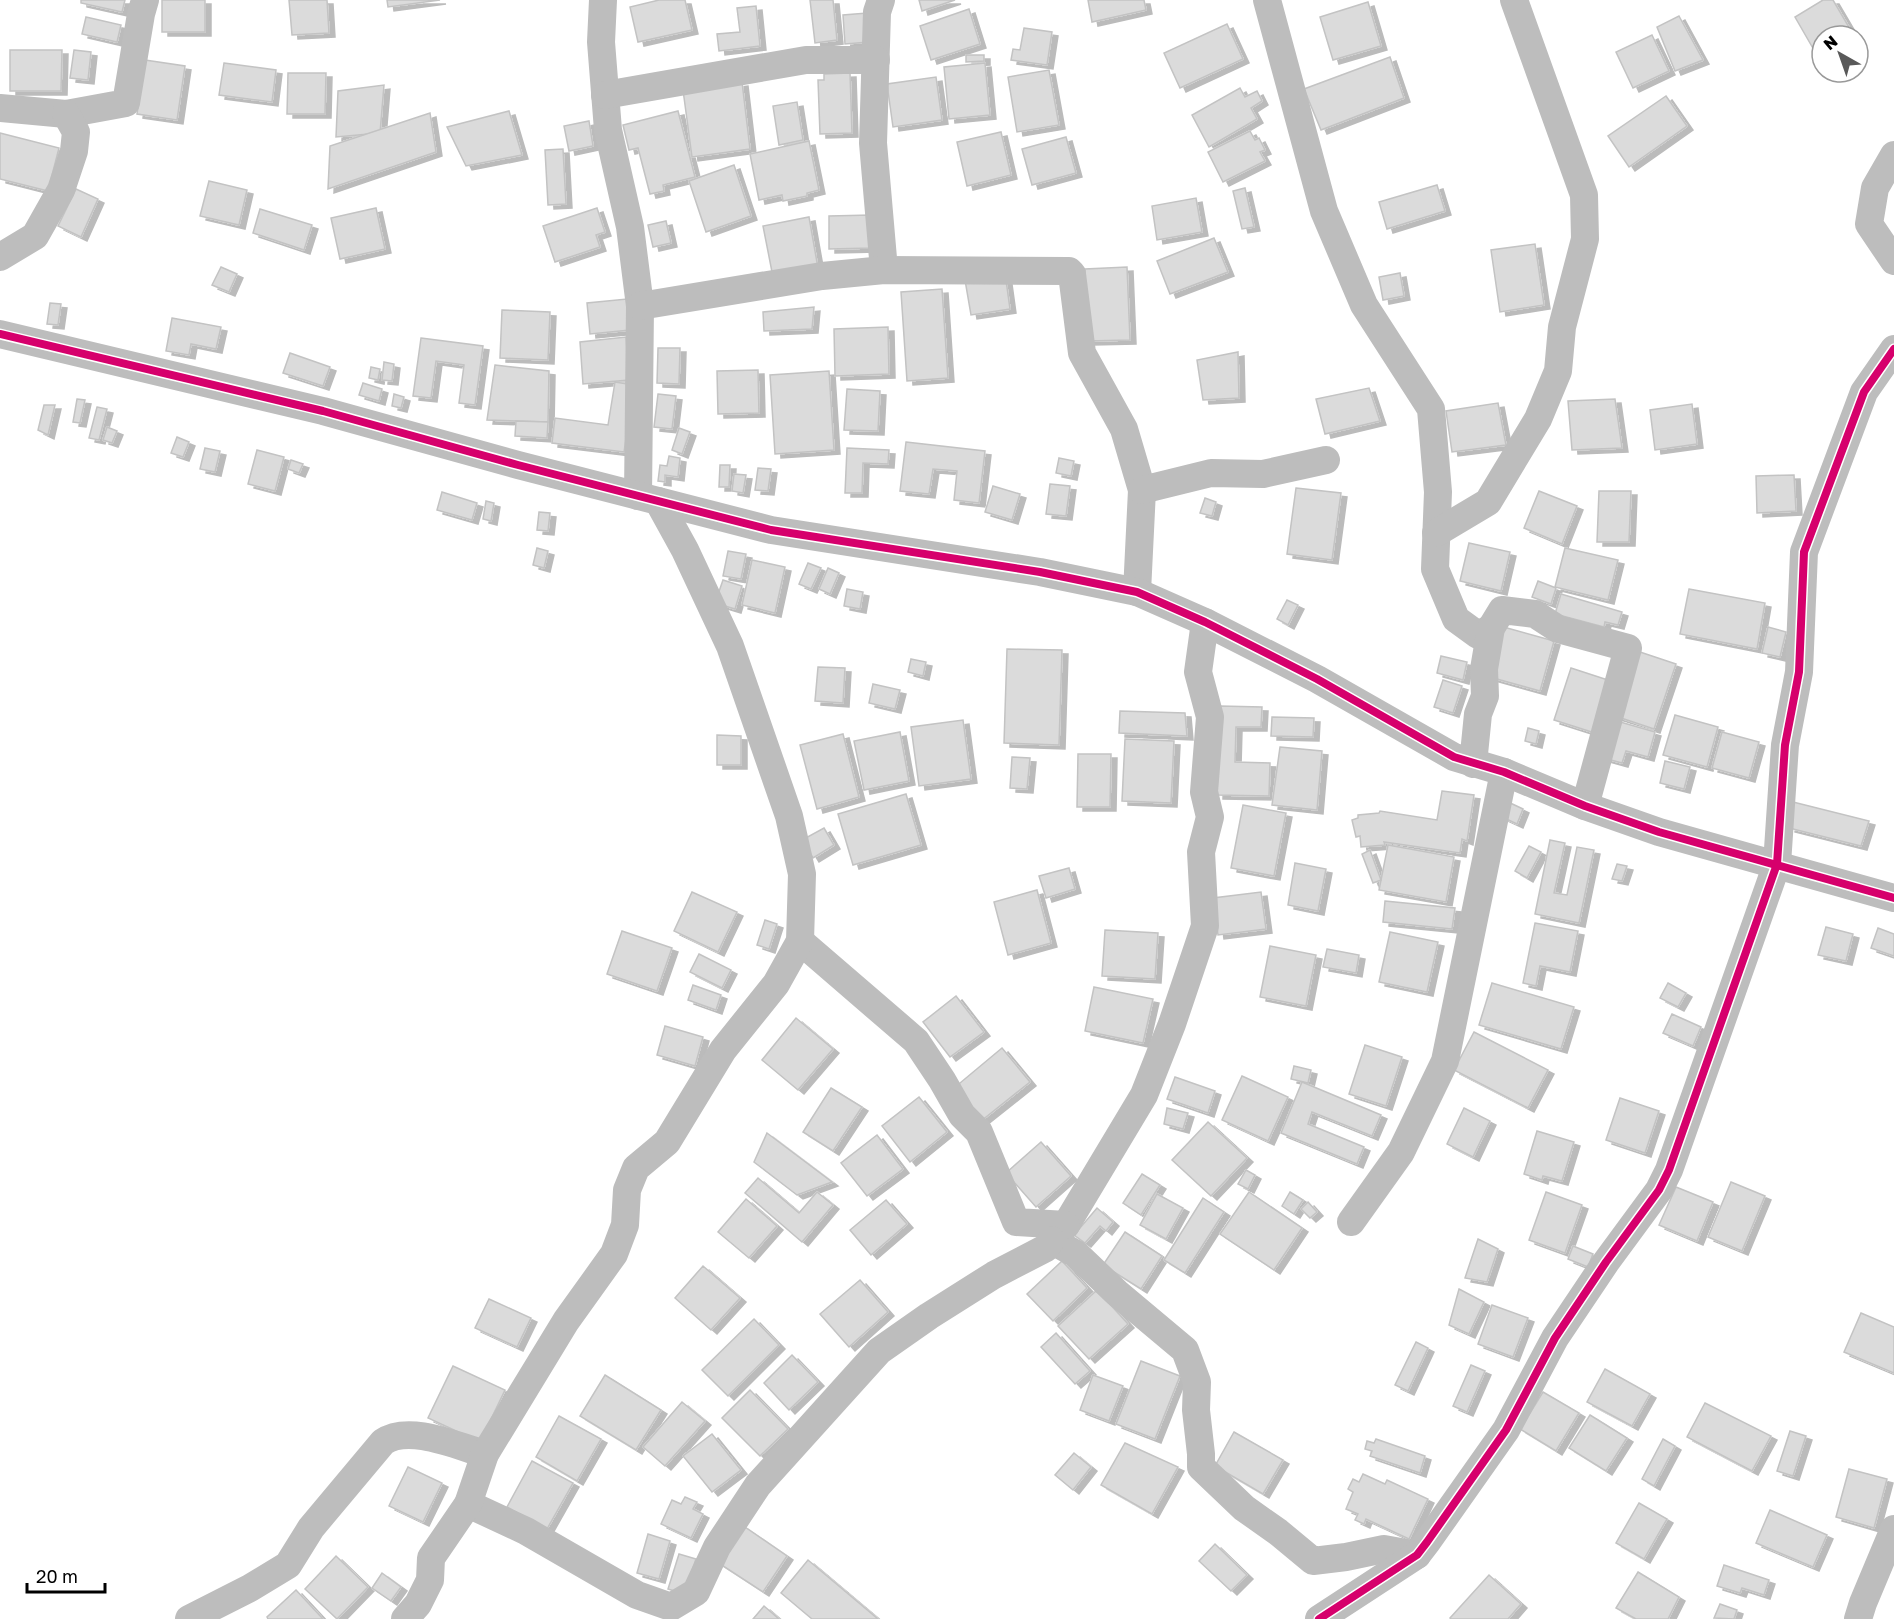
<svg xmlns="http://www.w3.org/2000/svg" width="1894" height="1619" font-family="'Golos Text',sans-serif">
<style>
.building{fill:#dbdbdb;stroke:#c3c3c3;stroke-width:1.5;filter:url(#shadow)}
.lines{fill:none;stroke-linecap:round;stroke-linejoin:round}
.minor{stroke:#bdbdbd;stroke-width:28}
.cycleway-casing{stroke:#fff;stroke-width:11}
.cycleway{stroke:#d6006c;stroke-width:8}
</style>
<defs>
<filter id="shadow"><feDropShadow dx="6" dy="4" stdDeviation="0" flood-color="#0004"/></filter>
</defs>
<rect width="100%" height="100%" fill="#fff"/>
<g class="building">
<path d="M81,0h44l-3,12 -41,-9z"/>
<rect x="162" y="0" width="43" height="32"/>
<path d="M289,0h38l2,33 -37,2z"/>
<path d="M387,0h53l-52,7z"/>
<path d="M659,0h26l7,30 -54,12 -8,-35z"/>
<path d="M810,0h23l4,40 -22,3z"/>
<path d="M919,0h36l-33,11z"/>
<path d="M1088,0h56l2,10 -54,12z"/>
<path d="M1823,0h10l20,34 -3,2h-28v18l-4,3 -23,-40z"/>
<path d="M1368,2l13,44 -48,14 -13,-43z"/>
<path d="M756,6l4,40 -41,5 -2,-17 23,-2 -3,-24z"/>
<path d="M969,9l11,35 -49,16 -11,-34z"/>
<path d="M867,13l2,29 -24,2 -2,-29z"/>
<path d="M1679,16l24,44 -28,11 -18,-44z"/>
<path d="M86,17l35,8 -4,17 -35,-8z"/>
<path d="M1227,24l16,35 -63,29 -16,-35z"/>
<path d="M1024,28l28,4 -5,33 -36,-5 2,-11 7,1z"/>
<path d="M1652,35l17,36 -36,17 -17,-36z"/>
<path d="M10,50h52l-1,41h-51z"/>
<path d="M74,50l17,2 -3,28 -18,-2z"/>
<path d="M966,55h18v6l-18,1z"/>
<path d="M1390,57l14,41 -83,32 -17,-41z"/>
<path d="M145,60l40,6 -8,54 -40,-6z"/>
<path d="M224,63l52,7 -4,32 -53,-7z"/>
<path d="M985,63l5,52 -41,4 -5,-52z"/>
<path d="M1049,70l10,55 -42,7 -9,-55z"/>
<path d="M288,73h38l-1,41h-38z"/>
<path d="M850,73l2,60 -32,1 -2,-54h6v-6z"/>
<path d="M936,77l6,43 -49,7 -6,-43z"/>
<path d="M742,82l8,67 -58,8 -9,-67z"/>
<path d="M384,85l-4,48 -44,4 2,-46z"/>
<path d="M1240,88l5,9 12,-6 5,10 -11,7 6,11 -48,28 -17,-32z"/>
<path d="M1666,96l21,30 -58,41 -21,-31z"/>
<path d="M797,102l6,38 -24,5 -6,-39z"/>
<path d="M509,111l13,44 -56,11 -19,-39z"/>
<path d="M678,111l17,66 -32,8 1,6 -14,3 -12,-46 -9,2 -6,-25z"/>
<path d="M430,113l6,39 -108,37 2,-43z"/>
<path d="M589,121l4,25 -24,5 -5,-25z"/>
<path d="M1250,131l5,9 4,-2 6,12 -5,2 5,9 -42,21 -15,-30z"/>
<path d="M1001,132l10,43 -44,11 -10,-44z"/>
<path d="M0,133l59,15 -11,43 -48,-12z"/>
<path d="M1066,137l10,36 -44,12 -10,-36z"/>
<path d="M809,141l10,49 -12,3v3l-24,5 -1,-6 -23,5 -9,-46z"/>
<path d="M563,149l3,55 -18,1 -3,-55z"/>
<path d="M734,165l17,51 -45,16 -17,-51z"/>
<path d="M209,181l38,9 -8,35 -39,-9z"/>
<path d="M1437,185l8,26 -58,18 -8,-27z"/>
<path d="M1245,188l9,39 -12,2 -9,-38z"/>
<path d="M76,189l22,10 -17,38 -23,-11z"/>
<path d="M1196,198l6,34 -45,8 -5,-34z"/>
<path d="M376,208l9,41 -45,10 -9,-41z"/>
<path d="M597,208l8,24 -9,3 4,12 -45,15 -12,-36z"/>
<path d="M260,209l52,16 -8,25 -51,-17z"/>
<path d="M871,215l1,33 -43,1v-33z"/>
<path d="M809,217l9,51 -45,9 -10,-51z"/>
<path d="M666,221l5,22 -18,4 -5,-22z"/>
<path d="M1214,238l14,34 -58,22 -13,-33z"/>
<path d="M1535,244l9,61 -44,7 -9,-62z"/>
<path d="M221,267l16,7 -8,18 -17,-7z"/>
<path d="M1127,267l3,73 -43,1 -2,-72z"/>
<path d="M1005,273l5,36 -39,6 -6,-35z"/>
<path d="M1400,273l4,23 -21,4 -4,-23z"/>
<path d="M942,289l6,89 -41,3 -6,-89z"/>
<path d="M627,299l3,31 -40,4 -3,-31z"/>
<path d="M50,303l11,1 -3,21 -11,-1z"/>
<path d="M814,307l-2,22 -48,2 -1,-19z"/>
<path d="M502,310l48,2 -2,48 -48,-2z"/>
<path d="M172,318l49,9 -5,22 -25,-5 -2,11 -23,-4z"/>
<path d="M888,327l1,47 -54,2 -1,-47z"/>
<path d="M626,337l3,43 -46,4 -3,-42z"/>
<path d="M421,338l62,8 -8,59 -16,-2 5,-38 -28,-4 -5,37 -18,-2z"/>
<path d="M658,348h22l-1,36 -22,-1z"/>
<path d="M1238,352l1,46 -36,2 -6,-40z"/>
<path d="M290,353l40,14 -7,19 -40,-13z"/>
<path d="M384,362l10,2 -2,17 -10,-1z"/>
<path d="M495,365l54,6 -1,51 -61,-2z"/>
<path d="M371,367l9,2 -2,11 -9,-2z"/>
<path d="M758,370l1,43 -41,1 -1,-43z"/>
<path d="M829,371l5,79 -59,4 -5,-79z"/>
<path d="M615,382l19,3 -10,67 -72,-9 3,-25 53,7z"/>
<path d="M363,383l19,6 -3,12 -20,-6z"/>
<path d="M1369,388l11,33 -55,13 -9,-35z"/>
<path d="M847,389l33,2 -2,40 -34,-1z"/>
<path d="M394,394l10,3 -3,11 -9,-2z"/>
<path d="M658,394l18,2 -4,33 -18,-2z"/>
<path d="M77,399l8,1 -5,23 -7,-1z"/>
<path d="M1615,399l7,49 -50,2 -4,-49z"/>
<path d="M1498,403l8,42 -54,7 -6,-41z"/>
<path d="M1692,404l5,40 -42,6 -5,-40z"/>
<path d="M44,405h11l-7,30 -10,-5z"/>
<path d="M97,407l10,2 -8,31 -10,-2z"/>
<path d="M516,421l32,1 -1,16 -32,-2z"/>
<path d="M107,427l10,4 -5,12 -9,-3z"/>
<path d="M679,428l11,4 -8,22 -10,-4z"/>
<path d="M177,437l12,5 -6,15 -12,-4z"/>
<path d="M906,442l79,9 -6,52 -25,-3 3,-29 -24,-2 -4,25 -29,-3z"/>
<path d="M205,448l15,3 -5,21 -15,-3z"/>
<path d="M847,448l42,2 -1,14 -25,-1 -1,30h-17z"/>
<path d="M257,450l27,7 -9,34 -27,-7z"/>
<path d="M669,456l11,2 -2,19 -13,-2v7l-7,-1 2,-16 7,1z"/>
<path d="M1059,458l15,3 -3,15 -15,-3z"/>
<path d="M291,460l12,4 -4,9 -11,-4z"/>
<path d="M720,465h10l-1,22h-10z"/>
<path d="M758,468l13,1 -3,22 -13,-1z"/>
<path d="M734,474l12,1 -3,18 -11,-2z"/>
<path d="M1794,475l2,36 -39,2 -1,-37z"/>
<path d="M1050,484l20,2 -4,30 -20,-2z"/>
<path d="M993,486l27,8 -8,26 -27,-8z"/>
<path d="M1296,488l45,5 -9,67 -45,-6z"/>
<path d="M1539,491l38,15 -15,38 -38,-16z"/>
<path d="M1599,491h32l-2,51h-32z"/>
<path d="M442,492l35,11 -5,17 -35,-10z"/>
<path d="M1205,498l11,4 -4,14 -12,-3z"/>
<path d="M486,501l8,2 -3,18 -8,-2z"/>
<path d="M539,512l11,1 -2,18 -11,-1z"/>
<path d="M1469,543l41,9 -9,39 -41,-10z"/>
<path d="M537,548l11,3 -4,17 -11,-3z"/>
<path d="M1565,548l53,12 -10,40 -53,-13z"/>
<path d="M728,551l18,3 -5,25 -18,-3z"/>
<path d="M752,560l33,7 -10,46 -33,-8z"/>
<path d="M808,563l13,5 -10,21 -12,-5z"/>
<path d="M828,568l11,5 -9,21 -11,-5z"/>
<path d="M723,580l19,6 -7,23 -20,-6z"/>
<path d="M1538,581l18,7 -5,16 -19,-7z"/>
<path d="M847,589l16,3 -3,17 -16,-3z"/>
<path d="M1689,589l76,14 -8,46 -77,-15z"/>
<path d="M1561,594l61,18 -4,13 -13,-3 -1,5 -49,-13z"/>
<path d="M1287,600l11,5 -10,20 -11,-6z"/>
<path d="M1500,626l54,15 -14,50 -54,-15z"/>
<path d="M1768,627l18,5 -6,25 -18,-4z"/>
<path d="M1007,649l55,1 -3,95 -55,-2z"/>
<path d="M1634,650l42,14 -22,65 -42,-14z"/>
<path d="M1441,656l26,6 -4,18 -26,-7z"/>
<path d="M911,659l15,3 -3,14 -15,-4z"/>
<path d="M818,667l27,1 -2,35 -28,-2z"/>
<path d="M1571,668l43,14 -16,52 -44,-14z"/>
<path d="M1443,680l19,6 -9,27 -19,-6z"/>
<path d="M873,684l27,6 -5,19 -26,-6z"/>
<path d="M1220,706l42,1 -1,20h-25l-1,35 35,1 -1,33 -52,-1z"/>
<path d="M1120,711l65,2 2,23 -68,-3z"/>
<path d="M1675,715l43,12 -11,40 -44,-12z"/>
<path d="M1272,717l42,1 -1,19 -42,-1z"/>
<path d="M1610,719l45,13 -7,25 -22,-6 -4,12 -22,-6z"/>
<path d="M963,720l8,59 -52,7 -8,-59z"/>
<path d="M1528,728l11,3 -3,13 -11,-3z"/>
<path d="M900,732l9,49 -45,9 -10,-49z"/>
<path d="M1722,732l37,10 -10,36 -37,-10z"/>
<path d="M843,734l16,63 -42,12 -17,-64z"/>
<path d="M717,735l24,1v29h-24z"/>
<path d="M1125,739l49,2 -3,62 -49,-2z"/>
<path d="M1280,747l42,4 -5,59 -45,-5z"/>
<path d="M1078,754h33l-1,53h-33z"/>
<path d="M1012,757l18,1 -3,31 -17,-1z"/>
<path d="M1665,761l25,6 -6,22 -24,-6z"/>
<path d="M1442,791l32,4 -7,46 -5,-2 -2,14 -76,-11 1,3 -24,2 -1,-11 -4,1 -4,-17 6,-2v-3l21,-2 1,-2 57,9z"/>
<path d="M906,794l15,51 -68,20 -15,-51z"/>
<path d="M1506,801l17,8 -6,15 -17,-8z"/>
<path d="M1793,802l76,19 -8,25 -72,-18z"/>
<path d="M1243,805l43,8 -12,63 -43,-8z"/>
<path d="M824,828l10,17 -21,13 -11,-18z"/>
<path d="M1550,840l15,3 -11,50 13,2 10,-48 17,3 -15,73 -44,-9z"/>
<path d="M1388,845l66,12 -8,45 -67,-12z"/>
<path d="M1529,846l12,6 -14,26 -12,-7z"/>
<path d="M1370,850l11,30 -8,3 -11,-29z"/>
<path d="M1295,863l31,6 -8,42 -30,-6z"/>
<path d="M1617,864l10,2 -5,15 -10,-2z"/>
<path d="M1069,868l6,21 -29,9 -7,-22z"/>
<path d="M1037,890l14,53 -43,12 -14,-53z"/>
<path d="M692,892l45,20 -19,40 -44,-21z"/>
<path d="M1261,892l5,37 -48,6 -5,-37z"/>
<path d="M1385,901l70,7 -3,21 -69,-7z"/>
<path d="M765,920l12,4 -8,25 -12,-4z"/>
<path d="M1535,923l43,8 -8,41 -30,-6 -4,20 -13,-3z"/>
<path d="M1826,927l27,7 -7,27 -28,-6z"/>
<path d="M1878,928l16,6v22l-23,-8z"/>
<path d="M1105,930l53,3 -3,46 -53,-3z"/>
<path d="M622,931l50,17 -15,43 -50,-17z"/>
<path d="M1390,932l48,10 -11,50 -48,-10z"/>
<path d="M1270,946l46,9 -10,51 -46,-9z"/>
<path d="M1327,949l32,6 -3,18 -33,-6z"/>
<path d="M699,954l32,16 -9,18 -32,-16z"/>
<path d="M1492,983l82,24 -13,42 -82,-24z"/>
<path d="M1668,983l18,10 -8,14 -18,-9z"/>
<path d="M693,985l28,10 -5,15 -28,-10z"/>
<path d="M1094,987l59,12 -10,44 -58,-12z"/>
<path d="M956,996l28,36 -34,25 -27,-35z"/>
<path d="M1672,1014l29,13 -8,19 -30,-13z"/>
<path d="M796,1018l37,31 -35,41 -36,-30z"/>
<path d="M665,1026l38,11 -8,29 -38,-11z"/>
<path d="M1474,1032l74,38 -20,38 -74,-38z"/>
<path d="M1365,1045l37,12 -16,49 -37,-12z"/>
<path d="M1002,1048l28,34 -49,39 -27,-33z"/>
<path d="M1294,1066l17,4 -3,13 -17,-4z"/>
<path d="M1242,1076l46,21 -20,44 -46,-21z"/>
<path d="M1175,1077l40,14 -7,22 -41,-14z"/>
<path d="M1302,1082l79,33 -9,21 -60,-24 -4,12 56,23 -7,17 -76,-31z"/>
<path d="M831,1088l31,19 -29,44 -30,-19z"/>
<path d="M919,1097l28,35 -37,30 -28,-36z"/>
<path d="M1620,1098l39,13 -14,42 -39,-13z"/>
<path d="M1167,1108l21,5 -5,16 -19,-5z"/>
<path d="M1464,1108l26,13 -17,36 -26,-13z"/>
<path d="M1208,1122l39,36 -36,38 -39,-36z"/>
<path d="M1537,1131l37,11 -12,39 -19,-5 -1,4 -18,-6z"/>
<path d="M767,1133l65,49 -35,13 -43,-33z"/>
<path d="M877,1135l26,34 -36,27 -26,-33z"/>
<path d="M1041,1142l30,34 -35,31 -30,-34z"/>
<path d="M1246,1170l9,5 -7,14 -10,-5z"/>
<path d="M1142,1174l18,11 -19,30 -18,-12z"/>
<path d="M758,1178l41,35 18,-21 16,13 -31,37 -57,-49z"/>
<path d="M1731,1182l34,14 -23,55 -34,-14z"/>
<path d="M1676,1187l37,15 -16,39 -38,-16z"/>
<path d="M1249,1192l53,36 -28,42 -54,-36z"/>
<path d="M1290,1192l13,8 -9,14 -12,-8z"/>
<path d="M1546,1192l36,13 -17,48 -36,-13z"/>
<path d="M1157,1194l26,14 -17,31 -26,-14z"/>
<path d="M1203,1198l21,14 -39,61 -21,-13z"/>
<path d="M746,1199l31,27 -28,32 -31,-26z"/>
<path d="M886,1200l21,24 -36,31 -21,-25z"/>
<path d="M1308,1202l9,10 -7,6 -9,-9z"/>
<path d="M1097,1208l16,14 -7,9 -6,-5 -15,17 -11,-8z"/>
<path d="M1125,1232l37,24 -21,33 -38,-24z"/>
<path d="M1478,1239l20,10 -11,33 -22,-4z"/>
<path d="M1573,1246l20,8 -5,13 -20,-8z"/>
<path d="M1062,1261l25,27 -34,33 -26,-27z"/>
<path d="M703,1266l37,32 -29,32 -36,-32z"/>
<path d="M860,1280l28,32 -39,35 -29,-33z"/>
<path d="M1459,1289l25,13 -15,32 -20,-9z"/>
<path d="M1097,1290l31,34 -39,35 -31,-33z"/>
<path d="M489,1299l42,19 -14,29 -42,-19z"/>
<path d="M1492,1305l36,13 -15,39 -35,-13z"/>
<path d="M1861,1313l33,14v46l-50,-21z"/>
<path d="M754,1319l25,26 -51,51 -26,-26z"/>
<path d="M1056,1333l34,38 -15,13 -34,-37z"/>
<path d="M1416,1342l12,6 -20,43 -13,-6z"/>
<path d="M792,1355l26,27 -29,28 -25,-27z"/>
<path d="M1141,1361l39,15 -25,63 -39,-15z"/>
<path d="M1471,1365l14,6 -18,41 -14,-6z"/>
<path d="M453,1366l52,24 -25,52 -52,-24z"/>
<path d="M1605,1369l45,25 -18,32 -45,-24z"/>
<path d="M605,1375l56,35 -25,40 -56,-34z"/>
<path d="M1093,1375l30,11 -14,35 -29,-11z"/>
<path d="M750,1390l38,39 -28,27 -38,-38z"/>
<path d="M1543,1392l36,21 -23,38 -36,-22z"/>
<path d="M682,1402l23,19 -40,45 -22,-19z"/>
<path d="M1705,1403l66,33 -19,35 -65,-34z"/>
<path d="M1590,1415l37,23 -21,33 -37,-23z"/>
<path d="M559,1416l42,23 -24,42 -41,-24z"/>
<path d="M1790,1431l16,5 -13,40 -16,-5z"/>
<path d="M1234,1432l49,28 -20,34 -48,-28z"/>
<path d="M712,1434l29,36 -29,22 -29,-36z"/>
<path d="M1376,1439l49,17 -5,17 -50,-17 2,-5 -7,-2 2,-8 7,2z"/>
<path d="M1663,1439l12,7 -21,40 -12,-7z"/>
<path d="M1125,1443l53,24 -26,47 -51,-29z"/>
<path d="M1074,1453l17,14 -18,23 -18,-15z"/>
<path d="M532,1461l41,22 -26,46 -40,-22z"/>
<path d="M408,1467l34,16 -19,39 -34,-16z"/>
<path d="M1849,1469l38,10 -13,49 -38,-11z"/>
<path d="M1363,1474l22,10 2,-4 41,19 -19,40 -43,-20 -2,5 -9,-4 3,-6 -12,-5 7,-17 -5,-3 5,-10 6,3z"/>
<path d="M685,1497l12,5 -4,7 10,5 -12,24 -30,-14 11,-24 9,4z"/>
<path d="M1639,1503l28,16 -23,40 -28,-16z"/>
<path d="M1770,1510l57,25 -14,32 -57,-24z"/>
<path d="M742,1525l45,31 -24,36 -46,-30z"/>
<path d="M648,1534l22,7 -11,38 -22,-6z"/>
<path d="M1215,1544l32,31 -16,16 -32,-30z"/>
<path d="M679,1554l17,5 -12,35 -16,-5z"/>
<path d="M336,1556l32,31 -31,32 -32,-30z"/>
<path d="M808,1560l70,59h-66l-31,-26z"/>
<path d="M1724,1565l45,15 -5,15 -22,-7 -2,5 -23,-7z"/>
<path d="M1638,1572l41,25 -11,22h-32l-20,-11z"/>
<path d="M382,1573l19,14 -10,14 -19,-13z"/>
<path d="M1489,1575l32,29 -13,15h-57l-1,-1z"/>
<path d="M296,1590l27,29h-55l-1,-2z"/>
<path d="M1720,1604l17,6 -3,9 -20,-1z"/>
<path d="M764,1606l15,13h-26z"/>
</g>
<g class="lines">
<g class="minor">
<path d="M603,0l-2,42 7,88 22,97 10,79 -2,190"/>
<path d="M881,0l-4,12 -4,131 11,127"/>
<path d="M1267,0l57,211 40,94 67,104 7,83 -3,77 21,50 22,16 13,-7"/>
<path d="M605,95l201,-35h70"/>
<path d="M0,108l66,6 60,-11 15,-89 4,-14"/>
<path d="M1894,155l-19,33 -6,36 25,37"/>
<path d="M0,257l35,-21 26,-46 13,-39 2,-19 -10,-18"/>
<path d="M640,306l182,-30 62,-6 185,1 3,3 10,79 42,76 18,61 -5,102"/>
<path d="M0,334l323,77 195,54 253,65 269,42 97,20 68,30 112,57 137,78 50,15 81,34 74,26 235,66"/>
<path d="M1142,490l69,-17 52,1 63,-14"/>
<path d="M1436,533l52,-31 50,-83 20,-48 4,-44 23,-88 -1,-44 -70,-195"/>
<path d="M1205,622l-7,50 12,45 -6,75 6,25 -9,35 4,74 -33,98 -28,71 -78,130 -15,15 25,14 41,39 68,57 12,32 -1,28 5,44v13l43,41 34,24 35,29 33,-4 38,-8 33,6"/>
<path d="M1473,764l5,-50 7,-18 -1,-27 7,-41 11,-18 33,4 23,15 70,19 -43,158"/>
<path d="M800,941l116,100 26,39 20,35 17,17 37,90 50,3"/>
<path d="M1351,1222l50,-70 44,-91 59,-289"/>
<path d="M468,1504l58,27 111,64 34,12 25,-15 21,-45 41,-62 121,-134 50,-35 65,-41 52,-27 5,-8"/>
<path d="M189,1619l61,-31 38,-23 23,-37 72,-86c26,-18 74,4 102,12"/>
<path d="M405,1619l13,-15 12,-24 1,-22 37,-54 17,-50 81,-133 48,-67 11,-29 2,-35 9,-22 31,-26 56,-92 53,-66 24,-43 2,-67 -13,-58 -59,-170 -45,-96 -27,-49"/>
<path d="M1319,1619l98,-64 10,-13 79,-112 49,-92 51,-76 53,-72 10,-20 108,-306 8,-119 14,-73 5,-120 60,-160 30,-43"/>
<path d="M1858,1619l5,-16 31,-74"/>
</g>
<defs>
<g id="cycleway">
<path d="M0,334l323,77 195,54 253,65 269,42 97,20 68,30 112,57 137,78 50,15 81,34 74,26 235,66"/>
<path d="M1319,1619l98,-64 10,-13 79,-112 49,-92 51,-76 53,-72 10,-20 108,-306 8,-119 14,-73 5,-120 60,-160 30,-43"/>
</g>
</defs>
<use href="#cycleway" class="cycleway-casing"/>
<use href="#cycleway" class="cycleway"/>
</g>
<g transform="translate(1840 54) rotate(320)"><circle r="28" fill="#ffffff" stroke="#999999" stroke-width="1.5"/>
<path d="M0-4.5L10 22L0 15L-10 22Z" fill="#595959"/>
<text y="-9" font-size="16" font-weight="bold" text-anchor="middle" fill="#000000">N</text>
</g>
<path d="M27 1583v9h78v-9" fill="none" stroke="#000000" stroke-width="3"/>
<text x="36" y="1583" font-size="18" fill="#000000" stroke="#ffffff" stroke-width="4.5" paint-order="stroke">20 m</text>
</svg>
